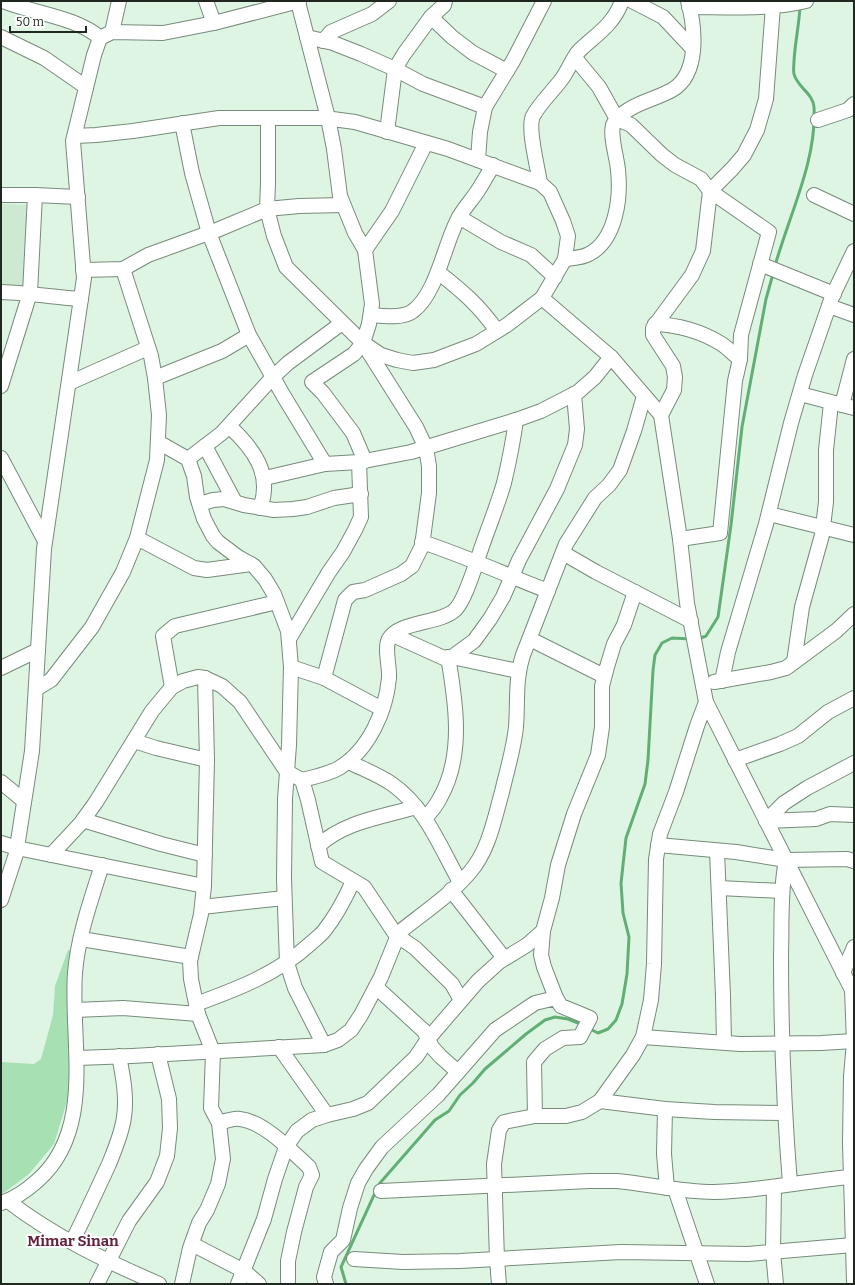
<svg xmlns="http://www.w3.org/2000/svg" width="855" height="1285" font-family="Bitter,serif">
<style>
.built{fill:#cde9d2}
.green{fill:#a7e0b3}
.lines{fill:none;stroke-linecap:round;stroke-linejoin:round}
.stream{stroke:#61af75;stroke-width:3}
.minor-casing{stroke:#778b7b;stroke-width:16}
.minor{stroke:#fff;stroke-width:14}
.labels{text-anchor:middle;stroke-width:4;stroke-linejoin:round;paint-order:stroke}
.district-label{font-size:15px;font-weight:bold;fill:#64223d;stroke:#fff}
</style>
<rect width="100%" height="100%" fill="#dff5e3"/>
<path class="built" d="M1,204l28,1 -4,82 -24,-1z"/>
<path class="green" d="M68,950l4,1 -3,22 -2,39 5,70 -3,13 -15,49 -25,30 -24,18 -4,2v-132l33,2 7,-5 12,-44 2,-29z"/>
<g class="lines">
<g class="stream">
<path d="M775,266c14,-51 42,-105 39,-159 -1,-14 -17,-20 -20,-33 -1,-4 0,-9 0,-13 1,-18 5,-36 6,-54"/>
<path d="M698,639l8,-3 12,-19 13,-92 11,-98 24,-128 7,-25"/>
<path d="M590,1029l8,4 10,-4 8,-9 6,-16 5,-30 2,-37 -6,-24 -2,-30 5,-45 19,-54 3,-24 5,-90 2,-15 7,-12 10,-5 19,1"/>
<path d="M346,1284l-5,-17 33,-72 6,-12 55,-63 14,-9 11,-16 13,-12 12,-14 41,-35 19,-14 10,-3 13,2 15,6"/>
</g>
<defs>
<g id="minor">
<path d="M3,1c29,12 74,16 97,37"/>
<path d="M206,1l8,22"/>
<path d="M632,1l31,16 30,32"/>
<path d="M298,2l30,116 6,31 6,47 15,37 10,17 7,54 -3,20 -6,19 53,84 10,21 3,18v27l-7,53 -10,20 -11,8 -36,16 -12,2 -8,8 -21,78"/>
<path d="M689,7c39,0 80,3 117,-6"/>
<path d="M431,17l21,20 21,16 34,18"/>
<path d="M112,32l7,-31"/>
<path d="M1,37l43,21 42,29"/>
<path d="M307,37l26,6 28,11 34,15 28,15 62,23"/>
<path d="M323,41l8,-9 41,-18 17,-13"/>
<path d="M575,58l24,29 18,32 14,6 31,30 13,10 26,14 9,12 59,41 -28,103 -1,24 -5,22 -15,152 -40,6"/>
<path d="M818,120l30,-10 6,-6"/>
<path d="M182,123l10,50 17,60 40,102 34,60 42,69"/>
<path d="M387,132l8,-63 9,-15 27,-37 13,-12 1,-4"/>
<path d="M75,136l21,-1 37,-4 86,-13h106l30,4 93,27 92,34 10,9 13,29 5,15 -3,23 -23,39 -35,27 -31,19 -42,16 -21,3 -16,-3 -16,-5 -18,-12 -77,-76 -12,-31 -7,-27 1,-26v-65"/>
<path d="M478,160l2,-28 5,-25 28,-46 31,-60"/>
<path d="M540,183c-2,-15 -13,-55 -7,-67 7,-13 19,-24 28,-36 6,-7 12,-23 18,-29 16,-16 34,-25 43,-50"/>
<path d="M1,195h34l43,2"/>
<path d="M814,195l40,19"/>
<path d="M459,217l42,25 30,13 24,22"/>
<path d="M365,250l27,-39 34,-68"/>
<path d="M565,259c8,-1 17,-1 24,-5 27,-14 32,-56 29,-84 -1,-12 -8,-33 -5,-45 2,-5 8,-10 12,-13 15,-11 31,-13 47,-22 28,-16 23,-63 16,-89"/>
<path d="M760,264l74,30"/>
<path d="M83,270l40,-1 25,-14 69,-25 50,-21 32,-3 44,-1"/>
<path d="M438,272c24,19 41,33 59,59"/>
<path d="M1,292c27,1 53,5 80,7"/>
<path d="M542,298l69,59 50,58 19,124 7,64 19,99 146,288 2,52 -3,34 -1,67 4,138"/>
<path d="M829,306l25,9"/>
<path d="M371,315c11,1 32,4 42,-4 24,-18 31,-66 45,-92 5,-10 13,-18 19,-27 6,-9 11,-18 16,-27"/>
<path d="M655,324c23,1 45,7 65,19 7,4 13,11 20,16"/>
<path d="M363,343l-9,11 -42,28 11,11 30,40 12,28"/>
<path d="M155,378l67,-27 27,-16"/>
<path d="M69,383l79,-35"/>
<path d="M1,386l29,-93 5,-98"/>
<path d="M800,394l54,14"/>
<path d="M842,405l12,-46"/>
<path d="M661,415l13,-25 1,-13 -2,-11 -20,-31v-7l39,-53 11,-24 7,-60 22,-22 12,-14 13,-25 9,-31 7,-93"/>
<path d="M229,426c24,22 44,48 31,82"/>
<path d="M158,442l30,17 6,17 3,21 7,22 9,17 5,6 20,15 16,9 11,13 9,15 14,37 3,36 -2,78 -4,54 -1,80 3,84 8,25 29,57"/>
<path d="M205,446l30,56"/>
<path d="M1,458l44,83"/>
<path d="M188,459l34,-26 51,-56 15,-14 54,-40"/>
<path d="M265,478l60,-14 34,-2 52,-10 105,-32 25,-9 37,-19 17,-15 16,-20"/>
<path d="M200,504l13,-4 11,-1 20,6 30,5 19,-1 14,-2 27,-9 27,-4"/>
<path d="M769,514l85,21"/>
<path d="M137,538l57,30 13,2 44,-6"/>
<path d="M422,542c43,14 84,33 126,49"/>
<path d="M563,553l33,19 95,49"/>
<path d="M393,635l51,23 8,-1 22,-16 16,-22 13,-22 16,-37 38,-71 18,-44 2,-16 -3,-35"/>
<path d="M289,639l40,-67 14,-20 12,-22 6,-13 -2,-55"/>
<path d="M530,639l74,37"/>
<path d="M452,657l66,14"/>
<path d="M794,662l8,-55 20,-72 4,-33v-52l5,-47"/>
<path d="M291,667l33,11 58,31"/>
<path d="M1,668l37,-18"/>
<path d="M722,681l6,-29 38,-128 25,-101 14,-48 27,-78 22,-46"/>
<path d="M714,682l57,-10 15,-4 50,-37 18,-17"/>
<path d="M172,687l-9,-51 12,-10 102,-24"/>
<path d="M36,689l15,-9 41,-53 31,-55 14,-34 20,-78 2,-45 -4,-37 -4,-22 -28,-87"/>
<path d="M134,741l22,7 51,12"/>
<path d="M735,760l45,-16 18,-8 30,-24 26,-14"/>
<path d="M349,762c14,7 30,13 43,22 34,24 48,63 68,98"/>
<path d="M302,780c12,-3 27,-6 37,-12 30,-18 47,-57 50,-90 1,-10 -5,-30 0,-39 10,-18 51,-15 66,-29 10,-10 19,-41 24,-55 8,-24 18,-48 25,-72 5,-21 9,-41 12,-63"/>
<path d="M1,782l23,19"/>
<path d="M425,818c6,-6 11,-12 15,-20 24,-42 16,-95 8,-141"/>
<path d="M83,820l78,24 44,11"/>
<path d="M766,821l18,-18 23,-15 47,-25"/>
<path d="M766,821l50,-2 14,-5 24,1"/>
<path d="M1,843l16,5 187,38 -3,28 -11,47 1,18 7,35 15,38 -2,56 8,15 4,36 -5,25 -11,26 -8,13 -9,25 -8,36"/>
<path d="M658,845l78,7 50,8 61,-1 7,2"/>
<path d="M318,846c27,-25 65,-29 98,-39"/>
<path d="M717,851l6,145 1,46"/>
<path d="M51,855l30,-32 15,-21 56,-91 20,-24 11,-6 15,-4 7,1 17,8 18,16 47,70 15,8 6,20 14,62 42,25 32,48 19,13 37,36 9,16"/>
<path d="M786,860c-6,32 -4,64 -5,96 0,77 3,153 9,228"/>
<path d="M204,886l3,-126 -2,-82"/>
<path d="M719,888l62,3"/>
<path d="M451,890l53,68"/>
<path d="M1,900l15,-46 16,-103 12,-202 40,-271 -11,-137 21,-86 6,-17 12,-6 51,1 51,-10 85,-22"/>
<path d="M202,907l82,-9"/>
<path d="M81,939l110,18"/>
<path d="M843,973l11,-26"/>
<path d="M376,987l48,44 8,16 8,9 18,16"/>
<path d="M556,998l-12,-31 -3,-12 2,-24 9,-33 6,-33 16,-51 24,-59 4,-28v-41l5,-19 7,-23 10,-19 11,-33"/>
<path d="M196,1004c41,-15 81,-30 114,-60 4,-4 10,-8 14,-13 12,-15 21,-32 29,-50"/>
<path d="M75,1010l48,-2 75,6"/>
<path d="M643,1037l97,7 81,-1 33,-2"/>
<path d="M279,1047l48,68"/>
<path d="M77,1058l55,-2 192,-11 14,-5 13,-10 10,-15 20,-38 15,-37v-5c24,-20 54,-39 74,-63 19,-22 24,-52 32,-80 5,-22 12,-44 14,-65 2,-25 -1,-48 7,-72l43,-111 29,-46 14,-13 11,-15 14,-39 10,-35"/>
<path d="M600,1101l65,8 49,3 71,1"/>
<path d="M665,1109l-1,45 3,34"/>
<path d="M219,1123c6,-2 15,-5 21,-4 25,3 51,32 69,48l3,8 -6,12 -12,45 -6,29v23"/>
<path d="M774,1187l-1,65 3,32"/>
<path d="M675,1189l32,95"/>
<path d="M381,1191l208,-10c10,0 19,0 28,0 32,3 64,11 97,11 46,-1 90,-11 136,-15"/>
<path d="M8,1201c45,35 98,60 151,83"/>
<path d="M1,1203c13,-4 26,-13 36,-22 59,-51 33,-140 38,-208 3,-37 16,-73 27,-108"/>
<path d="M72,1242c13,-26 25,-52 37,-78 6,-15 13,-31 15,-47 3,-20 -1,-41 -5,-61"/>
<path d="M192,1244l52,27 15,13"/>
<path d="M354,1259l49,3 57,-1 161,-9 127,2 105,-9"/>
<path d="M97,1284l32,-63 28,-39 10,-26 3,-28 -1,-29 -11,-45"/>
<path d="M238,1284l26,-65 11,-40 11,-32 11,-16 15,-11 15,-5 26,-6 15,-6 48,-46 12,-18 50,-58 21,-19 28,-17 16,-14"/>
<path d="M326,1284l-2,-7 7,-25 12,-12 7,-32 8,-25 8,-14 16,-22 56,-52 57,-65 40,-27 21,-5 5,8 29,12 -10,19 -17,1 -18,11 -11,13 1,54"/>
<path d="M499,1284l-2,-24 -3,-96 5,-34 5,-8 31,-6h31l16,-4 18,-11 33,-46 10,-18 8,-37 3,-36 2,-105 4,-25 16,-42 21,-66 9,-24"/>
</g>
</defs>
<use href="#minor" class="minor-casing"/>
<use href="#minor" class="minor"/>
</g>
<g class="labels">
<g class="district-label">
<text x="73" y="1246">Mimar Sinan</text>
</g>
</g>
<rect width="855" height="1285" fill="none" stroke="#1f2720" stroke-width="4"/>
<path d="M10 26v6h76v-6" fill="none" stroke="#1f2720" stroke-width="2"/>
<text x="16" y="26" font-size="12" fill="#1f2720" stroke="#ffffff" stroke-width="3" paint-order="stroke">50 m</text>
</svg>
